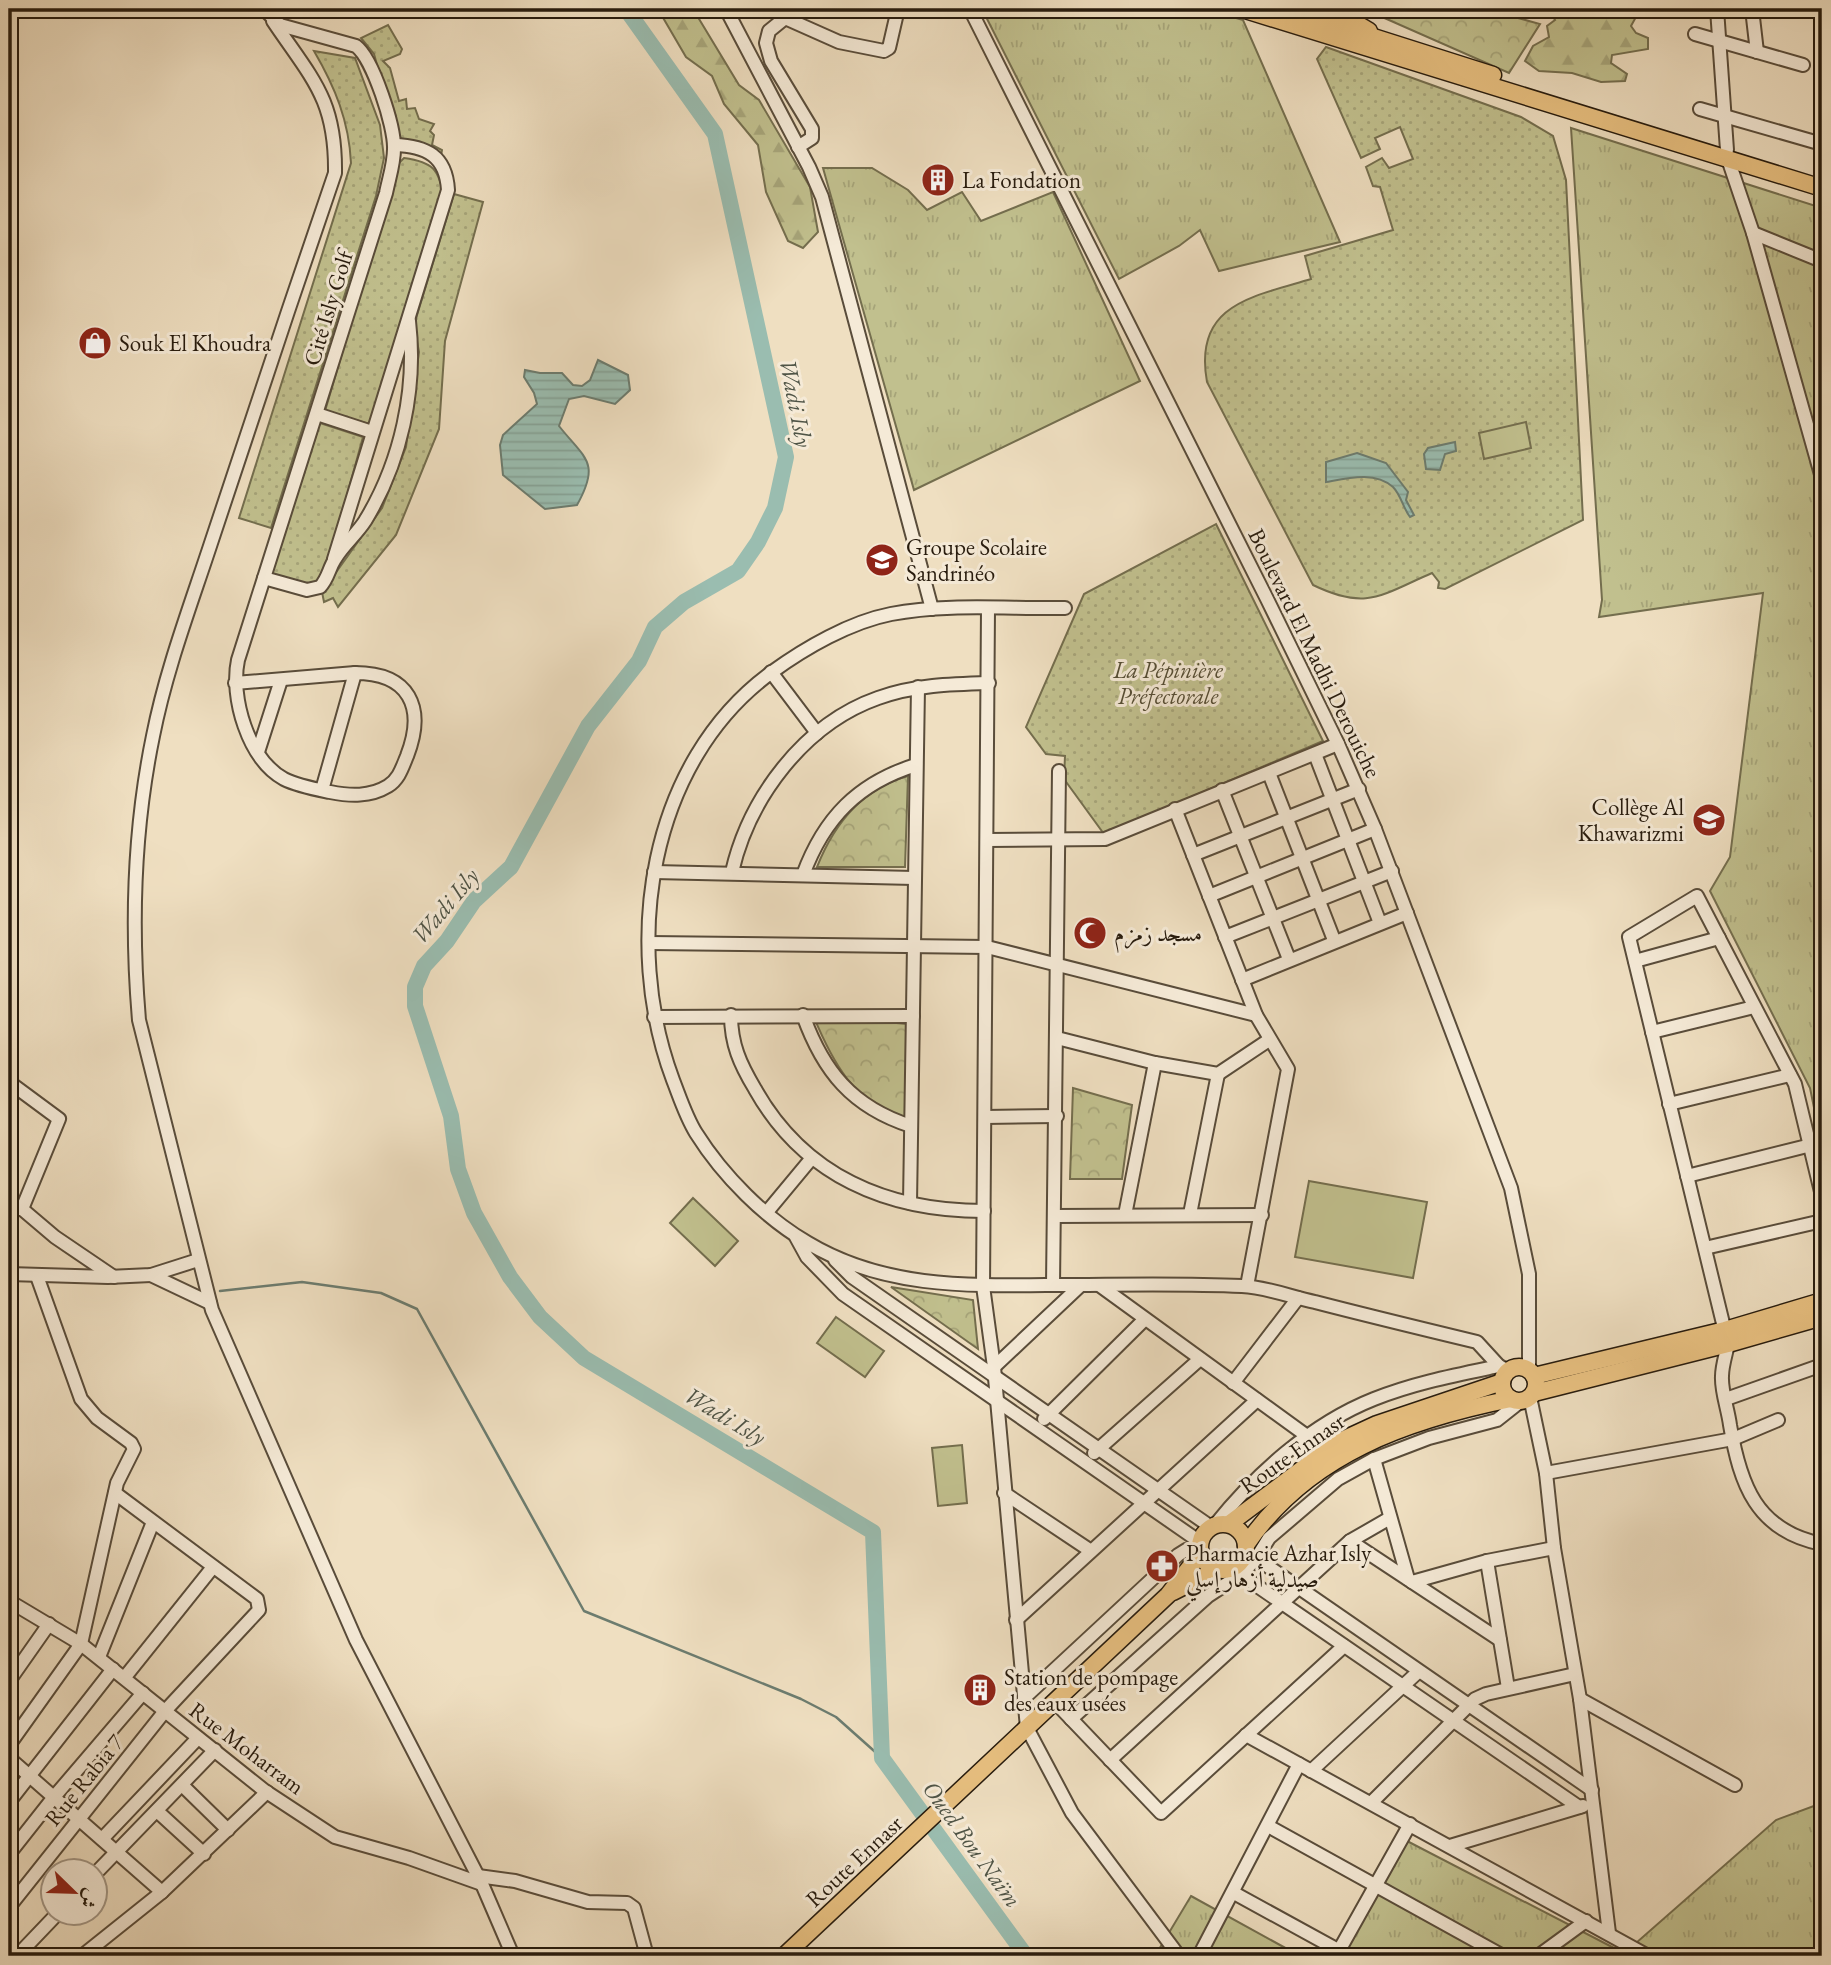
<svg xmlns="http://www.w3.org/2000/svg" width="1831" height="1965" font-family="'EB Garamond',Amiri,serif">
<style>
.grass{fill:url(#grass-tufts);stroke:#746e4e;stroke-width:2}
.forest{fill:url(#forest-firs);stroke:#746e4e;stroke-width:2}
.park{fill:url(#park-crowns);stroke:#746e4e;stroke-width:2}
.garden{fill:url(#garden-dots);stroke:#746e4e;stroke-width:2}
.pitch{fill:#c1c08e;stroke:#746e4e;stroke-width:2}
.water{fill:url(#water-rules);stroke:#6c7c6f;stroke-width:2}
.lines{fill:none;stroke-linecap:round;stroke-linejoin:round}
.stream{stroke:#6c7c6f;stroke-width:2.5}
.river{stroke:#9abdb0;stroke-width:16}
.minor-casing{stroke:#594c3a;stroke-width:16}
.major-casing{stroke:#271b0d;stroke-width:19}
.minor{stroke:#f5ead7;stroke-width:12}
.major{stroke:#e8c080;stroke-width:16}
.labels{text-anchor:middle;stroke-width:6;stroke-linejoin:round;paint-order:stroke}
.poi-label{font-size:23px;fill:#271b0d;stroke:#f5ead7;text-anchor:start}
.street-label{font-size:23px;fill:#271b0d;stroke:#f5ead7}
.park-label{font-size:23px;font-style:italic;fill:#554d34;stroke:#f5ead7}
.water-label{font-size:24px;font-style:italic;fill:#4f5446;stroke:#f5ead7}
</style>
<defs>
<pattern id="grass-tufts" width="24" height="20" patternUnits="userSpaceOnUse" patternTransform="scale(1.75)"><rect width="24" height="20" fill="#c1c08e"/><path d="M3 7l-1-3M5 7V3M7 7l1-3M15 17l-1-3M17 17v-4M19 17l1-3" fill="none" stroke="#a6a479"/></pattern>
<pattern id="forest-firs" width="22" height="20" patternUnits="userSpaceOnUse" patternTransform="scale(1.75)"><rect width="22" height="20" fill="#c1c08e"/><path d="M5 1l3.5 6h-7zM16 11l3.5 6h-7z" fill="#a6a479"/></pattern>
<pattern id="park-crowns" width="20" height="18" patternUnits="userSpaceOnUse" patternTransform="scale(1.75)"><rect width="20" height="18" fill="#c1c08e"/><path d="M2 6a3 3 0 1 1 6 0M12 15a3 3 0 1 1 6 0" fill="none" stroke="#a6a479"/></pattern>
<pattern id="garden-dots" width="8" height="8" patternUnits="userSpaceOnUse" patternTransform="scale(1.75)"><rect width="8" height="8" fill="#c1c08e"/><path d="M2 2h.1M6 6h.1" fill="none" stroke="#a6a479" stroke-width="1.8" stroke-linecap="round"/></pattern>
<pattern id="water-rules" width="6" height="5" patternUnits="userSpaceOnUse" patternTransform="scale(1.75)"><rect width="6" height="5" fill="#9abdb0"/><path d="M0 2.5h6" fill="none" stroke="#85a296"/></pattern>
</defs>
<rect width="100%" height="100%" fill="#efdfc1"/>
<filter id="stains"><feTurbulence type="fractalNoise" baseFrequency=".00286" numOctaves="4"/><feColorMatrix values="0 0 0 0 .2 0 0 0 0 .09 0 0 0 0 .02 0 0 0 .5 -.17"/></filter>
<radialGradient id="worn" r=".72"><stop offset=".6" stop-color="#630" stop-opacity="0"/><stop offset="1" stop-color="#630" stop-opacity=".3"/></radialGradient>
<g class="grass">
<path d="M982,9h223l38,11 97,222 -121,29 -19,-41 -21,16 -60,33z"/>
<path d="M1571,128l251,80v939l-12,-59 -100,-197 20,-34 33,-264 -164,24 3,-17z"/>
<path d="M823,168h49l36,22 19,20 35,-18 19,29 72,-29 87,189 -226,109z"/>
<path d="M1822,1803v153h-161l-25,-13 140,-123z"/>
<path d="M1407,1841l207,107 14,8h-293z"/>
<path d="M1191,1896l109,60h-145z"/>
</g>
<g class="forest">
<path d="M654,9h39l46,76 20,15 51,87 8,45 -15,16 -15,-7 -22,-49 -8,-47 -34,-41 -12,-28 -26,-19 -24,-41z"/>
<path d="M1565,9c25,0 43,5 68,0l3,8 -5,9 5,7 12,5v11l-36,6 -1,8 16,11 -2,7 -24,1 -29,-9 -33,-2 -14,-10 8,-15 16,-9 -2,-11 8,-6 -5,-8z"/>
</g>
<g class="park">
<path d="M1364,9h121l55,15 -31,49z"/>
<path d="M908,776l-3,91h-88c17,-43 44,-78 91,-91z"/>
<path d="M813,1015l94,9 -2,93c-52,-14 -73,-56 -92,-102z"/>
<path d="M1073,1088l59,17 -10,74h-52z"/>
<path d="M891,1287l82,13 5,49z"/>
</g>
<g class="garden">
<path d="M388,25l14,24 -2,5 -17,7 7,7 9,33 7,-2 1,10 8,-1 4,11 15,5 -4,7 4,4 -2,10 10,5 -1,6 -20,-13 -18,-2 -7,-8 -22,-79 -13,-16z"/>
<path d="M1326,47l195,70 32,19 13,44 17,340 -138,69 -7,-1 1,-6 -7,-9c-51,22 -65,38 -119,12l-106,-203c-14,-77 44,-85 104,-103l-6,-23 88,-26 -13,-43 -7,-1 -7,-19 16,-9 7,10 24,-9 -13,-32 -25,11 5,11 -19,9 -44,-99z"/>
<path d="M314,51l41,7 25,67 4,33 -8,38 -105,332 -32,-10 112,-355c-2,-42 -16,-76 -37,-112z"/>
<path d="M404,158c29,4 35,11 40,40l-75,226 -44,-13 73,-247z"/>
<path d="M454,194l29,8 -38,139 -6,88 -43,106 -58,72 -5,-9 -9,4 -2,-10 60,-84 24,-61 13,-95 -5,-27z"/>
<path d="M320,423l43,14 -35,127 -5,14 -11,9 -41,-11z"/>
<path d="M1216,524l107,217 -219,93 -40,-55 1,-23 -19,-2 -20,-27 58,-133z"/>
</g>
<g class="pitch">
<path d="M1526,422l5,26 -47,11 -5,-26z"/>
<path d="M1309,1181l118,21 -14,76 -118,-21z"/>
<path d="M693,1198l45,43 -23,25 -45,-43z"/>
<path d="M836,1317l48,34 -19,26 -48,-34z"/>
<path d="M962,1445l5,58 -29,3 -6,-58z"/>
</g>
<g class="water">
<path d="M598,360l30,15 2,15 -15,14 -31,-8 -15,3 -10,27c26,33 42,36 18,79l-32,4 -42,-34 -3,-30 3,-10 34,-31 -3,-11 -10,-16 1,-7 15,3h22l11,12 9,1 8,-6z"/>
<path d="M1455,442l1,9 -11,3 -5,16 -14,-1 -2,-15 4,-6z"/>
<path d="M1357,453l29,10 22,29 -2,8 8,15 -4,2c-7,-9 -9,-22 -17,-30 -18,-16 -45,-9 -67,-5v-20z"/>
</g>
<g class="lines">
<path class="stream" d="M220,1291l82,-9 79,11 36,16 167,302 217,88 35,18 46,41"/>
<path class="river" d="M626,9l89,125 71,323 -11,51 -17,34 -20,29 -54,31 -29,25 -16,34 -51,65 -77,141 -37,34 -27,40 -23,25 -9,21v19l36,110 7,53 16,44 36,64 30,40 44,41 289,174 9,226 144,198"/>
<defs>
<g id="minor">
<path d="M726,9l83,158 13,30 110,412"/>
<path d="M787,9l-2,9 -16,13 -3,12 5,18 41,68v9l-14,9"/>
<path d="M970,9l297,590 71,145 37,85 136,359 18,86v96"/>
<path d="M1717,9l10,141"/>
<path d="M1752,9l5,43"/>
<path d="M785,18l54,24 45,9 5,-3 9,-39"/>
<path d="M273,21c39,58 63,78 62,152 -42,123 -84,247 -124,370 -21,64 -45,127 -58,193 -19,92 -22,190 -14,284l73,290 144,330 126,244 31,72"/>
<path d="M1695,34l108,31"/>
<path d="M1700,109l122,35"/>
<path d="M1728,159l25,74 69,245"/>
<path d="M1753,233l69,28"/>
<path d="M317,414l55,18"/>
<path d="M334,559l114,-369c-2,-34 -21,-44 -54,-45"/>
<path d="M264,578l43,12 13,-3c8,-8 9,-19 15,-28 8,-14 21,-24 30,-38 36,-59 52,-132 44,-200"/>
<path d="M1065,608c-57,1 -118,-5 -174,6 -41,8 -86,34 -119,58 -124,90 -150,272 -99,408 7,18 13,37 23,53 27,43 69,85 112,110 75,45 159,43 243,42 63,0 128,-2 191,1 24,1 49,11 73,16 54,14 108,27 162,40l22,24"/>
<path d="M988,609l-5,677 11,81 33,361 45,85 107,143"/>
<path d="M771,672l46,61"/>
<path d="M235,683l120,-10c54,0 71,34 52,83 -5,12 -8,23 -19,30 -18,11 -38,10 -58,6 -15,-3 -32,-6 -46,-13 -36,-20 -54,-82 -46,-119l148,-467c3,-15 8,-29 8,-44 1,-22 -21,-90 -38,-103l-76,-21 -16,-16"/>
<path d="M258,752l23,-72"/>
<path d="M1315,754l65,169"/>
<path d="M1269,773l65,167"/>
<path d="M322,790l33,-117"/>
<path d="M1222,790l67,169"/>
<path d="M1175,809l81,206 32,54 -41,217"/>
<path d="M987,840l118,-1 233,-95"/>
<path d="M1193,855l166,-66"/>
<path d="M654,872l260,6"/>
<path d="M732,872c17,-74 72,-148 146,-174 36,-13 73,-14 111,-15"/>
<path d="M803,875c21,-57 55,-92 113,-110"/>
<path d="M1209,896l166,-67"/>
<path d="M1225,937l167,-66"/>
<path d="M649,943l338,4 269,68"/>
<path d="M1635,961l84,-23"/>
<path d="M1242,980l165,-67"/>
<path d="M731,1015c0,29 9,49 24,74 49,87 132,122 229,122"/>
<path d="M803,1015c20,56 49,92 108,111"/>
<path d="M654,1017l259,-1"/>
<path d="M1652,1032l102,-25"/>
<path d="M1057,1038l98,25 63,11 51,-34"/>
<path d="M9,1082l50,37 -37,90"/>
<path d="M1669,1104l121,-29"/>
<path d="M985,1117l72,-1"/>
<path d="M1687,1176l124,-31"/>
<path d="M1822,1196l-27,-112 -98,-188 -68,41 99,407c-2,10 -6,22 -6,32 -1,15 6,33 8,49 10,59 26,106 92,119"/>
<path d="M910,1203l8,-516"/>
<path d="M9,1209h13l33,28 59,40"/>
<path d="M767,1212l44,-53"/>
<path d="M1190,1214l28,-140"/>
<path d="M1125,1215l30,-152"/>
<path d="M1055,1216l207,-1"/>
<path d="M796,1237l11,20 36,37 357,248"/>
<path d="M1705,1248l117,-27"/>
<path d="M835,1260l17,17 359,250"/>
<path d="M9,1274l99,3 43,-2 47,-15"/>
<path d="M151,1275l59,28"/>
<path d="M1053,1285l6,-514"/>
<path d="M1099,1285l208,151"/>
<path d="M994,1367l87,-82"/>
<path d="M1233,1383l65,-85"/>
<path d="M1530,1397l16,76 8,75 26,151 29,234"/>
<path d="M1726,1399l96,-34"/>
<path d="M1044,1419l100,-99"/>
<path d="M1094,1453l106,-94"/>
<path d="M1374,1459l34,120"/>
<path d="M1546,1473l187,-34 45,-19"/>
<path d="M1004,1493l87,58"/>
<path d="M1215,1525c41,-51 96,-101 159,-126 40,-16 82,-24 125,-33l10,5"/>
<path d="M1350,1541l150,99"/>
<path d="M1250,1554l342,236"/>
<path d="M1487,1561l21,127"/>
<path d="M1231,1568l348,239"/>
<path d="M1412,1582l75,-21 67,-13"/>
<path d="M9,1601l72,43 184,147 70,46 74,21 73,26"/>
<path d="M1016,1620l241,-220"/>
<path d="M99,1657l54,-135"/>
<path d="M125,1677l88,-110"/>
<path d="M9,1681l40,-57"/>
<path d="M1024,1698l154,-143 8,-5 14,-1"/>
<path d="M1580,1699l155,86"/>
<path d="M1054,1701l107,112 183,-167"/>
<path d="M1071,1719l137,-123 32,-21 16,-16 13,-21 69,-59 36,-20 55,-21 68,-18 24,-19"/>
<path d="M1246,1735l402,221"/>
<path d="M9,1745l72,-101 36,-161 17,-34 -3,-6 -34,-25 -16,-19 -44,-123"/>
<path d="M9,1758l153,134"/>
<path d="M1110,1760l240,-219 40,-23"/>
<path d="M1311,1771l107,-99"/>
<path d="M182,1785l46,45"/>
<path d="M9,1802l104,-133"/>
<path d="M1371,1803l104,-104 11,-5 89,-20"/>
<path d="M157,1811l47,43"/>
<path d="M1268,1826l235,130"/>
<path d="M102,1839l96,-101"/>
<path d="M1450,1846l133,-40"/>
<path d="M9,1854l45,-57 89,-104"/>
<path d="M94,1875l121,-125"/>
<path d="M478,1876l37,5 73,21 39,1 7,5 13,48"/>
<path d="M1234,1893l115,63"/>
<path d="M9,1907l156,-196 94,-101 -2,-11 -142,-106"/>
<path d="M17,1956l42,-44"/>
<path d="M82,1956l80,-64 105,-100"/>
<path d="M1199,1956l100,-192"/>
<path d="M1336,1956l74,-132"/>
<path d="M1538,1956l48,-35"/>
</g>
<g id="major">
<path d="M1242,9l580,179"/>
<path d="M1285,9l208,66"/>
<path d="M1332,9l37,22"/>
<circle cx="1519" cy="1384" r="17"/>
<path d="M1534,1376l191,-46 97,-29"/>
<path d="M1534,1393l194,-49 94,-27"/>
<path d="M1229,1524l109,-82 39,-18 125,-42"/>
<circle cx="1223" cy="1547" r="23"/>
<path d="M1246,1545c62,-91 161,-125 265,-146"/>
<path d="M1173,1592l45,-23"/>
<path d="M784,1956l384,-361 33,-42"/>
</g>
</defs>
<use href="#minor" class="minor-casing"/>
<use href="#major" class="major-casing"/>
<use href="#minor" class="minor"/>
<use href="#major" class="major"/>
</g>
<defs>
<symbol id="building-disc" viewBox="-11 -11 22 22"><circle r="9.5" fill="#8f2418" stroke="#f5ead7"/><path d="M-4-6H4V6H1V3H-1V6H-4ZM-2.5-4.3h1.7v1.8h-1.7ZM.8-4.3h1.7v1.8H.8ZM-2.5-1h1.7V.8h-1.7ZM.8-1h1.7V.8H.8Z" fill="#fff"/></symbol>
<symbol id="shop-disc" viewBox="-11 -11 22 22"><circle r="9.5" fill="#8f2418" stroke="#f5ead7"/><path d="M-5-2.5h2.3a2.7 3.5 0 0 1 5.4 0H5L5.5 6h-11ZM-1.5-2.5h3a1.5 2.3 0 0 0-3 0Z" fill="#fff"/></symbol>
<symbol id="school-disc" viewBox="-11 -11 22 22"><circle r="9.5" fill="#8f2418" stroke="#f5ead7"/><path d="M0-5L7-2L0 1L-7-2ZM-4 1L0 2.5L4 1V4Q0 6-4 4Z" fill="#fff"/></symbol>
<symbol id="mosque-disc" viewBox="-11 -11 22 22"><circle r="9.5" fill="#8f2418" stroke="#f5ead7"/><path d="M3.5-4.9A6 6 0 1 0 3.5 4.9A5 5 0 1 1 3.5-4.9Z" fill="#fff"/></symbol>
<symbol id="pharmacy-disc" viewBox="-11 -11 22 22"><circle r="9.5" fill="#8f2418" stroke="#f5ead7"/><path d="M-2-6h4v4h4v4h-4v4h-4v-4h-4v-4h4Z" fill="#fff"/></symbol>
</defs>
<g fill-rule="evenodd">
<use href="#building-disc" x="919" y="161" width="38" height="38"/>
<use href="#shop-disc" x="76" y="324" width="38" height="38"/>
<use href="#school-disc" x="863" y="541" width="38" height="38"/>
<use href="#school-disc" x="1690" y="801" width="38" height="38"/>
<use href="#mosque-disc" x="1071" y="914" width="38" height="38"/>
<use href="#pharmacy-disc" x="1143" y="1547" width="38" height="38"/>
<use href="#building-disc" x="961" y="1671" width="38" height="38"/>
</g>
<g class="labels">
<g class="poi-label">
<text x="962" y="188">La Fondation</text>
<text x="119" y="351">Souk El Khoudra</text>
<text x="906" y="555">Groupe Scolaire<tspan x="906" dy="26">Sandrinéo</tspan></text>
<text x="1684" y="815" text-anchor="end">Collège Al<tspan x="1684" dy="26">Khawarizmi</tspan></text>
<text x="1114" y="941">مسجد زمزم</text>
<text x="1186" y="1561">Pharmacie Azhar Isly<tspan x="1186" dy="26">صيدلية أزهار إسلي</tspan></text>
<text x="1004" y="1685">Station de pompage<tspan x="1004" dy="26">des eaux usées</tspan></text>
</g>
<g class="street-label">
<text transform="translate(328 308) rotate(-73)" y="8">Cité Isly Golf</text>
<text transform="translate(1315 653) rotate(64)" y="8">Boulevard El Madhi Derouiche</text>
<text transform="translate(1292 1453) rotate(-35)" y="8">Route Ennasr</text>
<text transform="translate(247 1748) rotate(37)" y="8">Rue Moharram</text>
<text transform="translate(84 1780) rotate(-51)" y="8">Rue Rabia 7</text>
<text transform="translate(854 1861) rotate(-43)" y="8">Route Ennasr</text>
</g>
<g class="park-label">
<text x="1168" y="678">La Pépinière<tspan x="1168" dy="26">Préfectorale</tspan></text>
</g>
<g class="water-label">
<text transform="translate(796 403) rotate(79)" y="8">Wadi Isly</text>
<text transform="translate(445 906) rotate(-50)" y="8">Wadi Isly</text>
<text transform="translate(725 1416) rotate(31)" y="8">Wadi Isly</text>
<text transform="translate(972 1844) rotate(54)" y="8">Oued Bou Naïm</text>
</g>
</g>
<rect width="1831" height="1965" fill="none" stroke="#efdfc1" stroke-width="35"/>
<rect x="10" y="10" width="1810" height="1944" fill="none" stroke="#271b0d" stroke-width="3.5"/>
<rect x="18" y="18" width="1796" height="1930" fill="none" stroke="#271b0d" stroke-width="2"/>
<g transform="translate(74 1892) rotate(113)"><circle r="33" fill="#f5ead7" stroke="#a39786" stroke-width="2"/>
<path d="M0-5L12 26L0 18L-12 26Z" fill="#8f2418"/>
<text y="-10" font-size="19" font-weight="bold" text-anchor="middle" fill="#271b0d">ش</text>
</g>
<rect width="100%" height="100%" filter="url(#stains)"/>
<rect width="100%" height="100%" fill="url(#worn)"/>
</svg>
